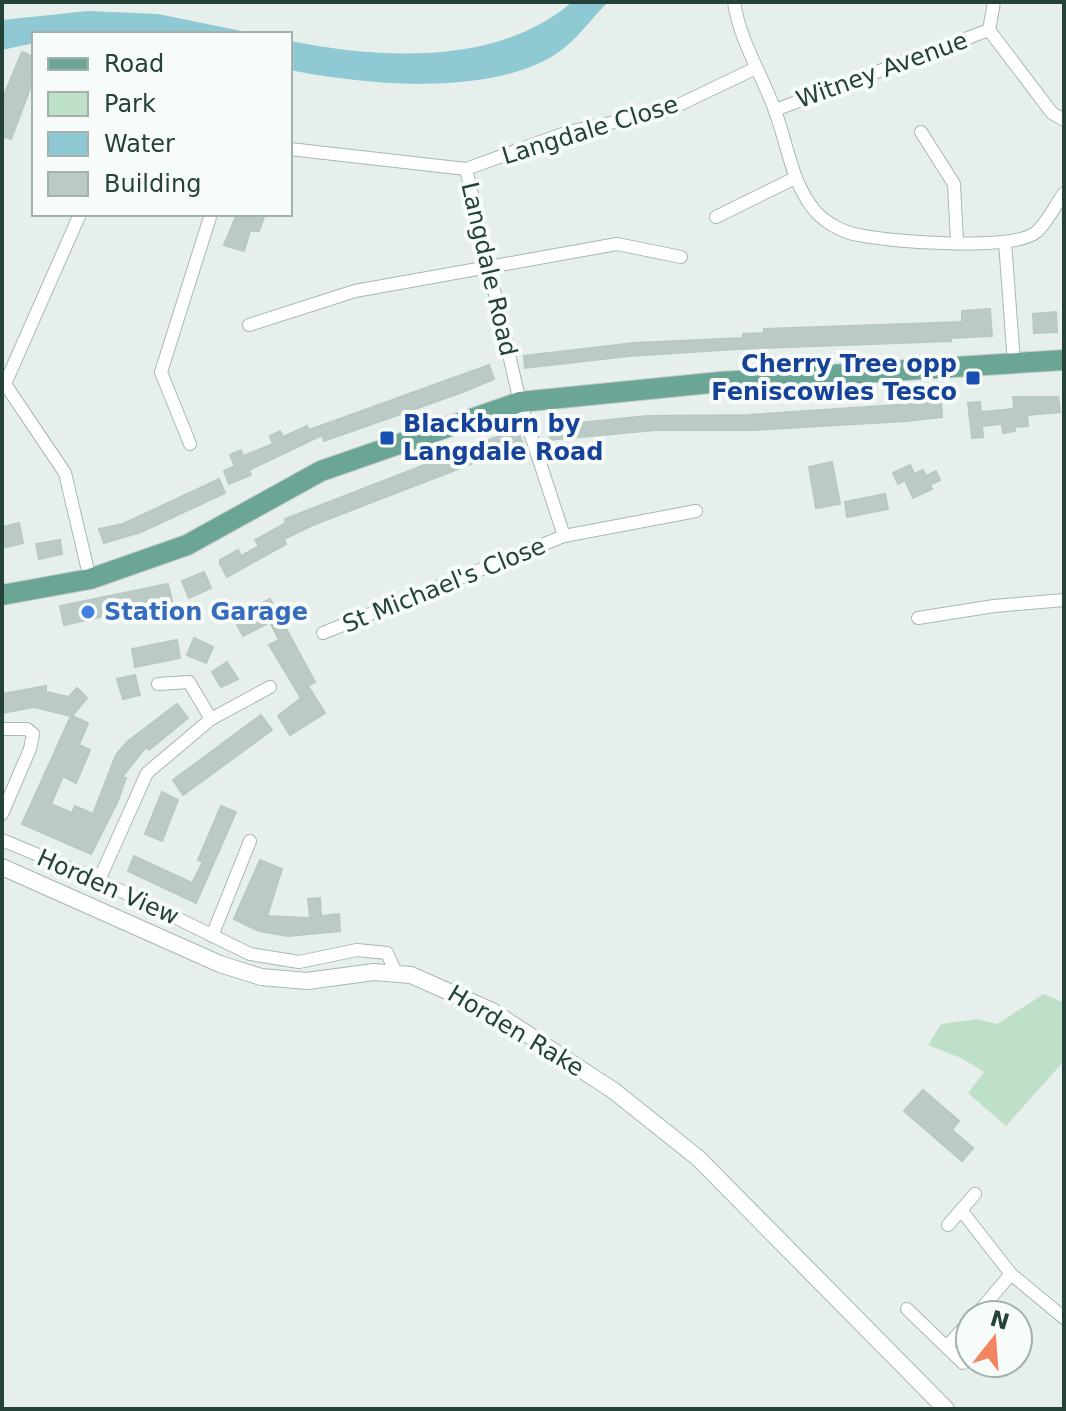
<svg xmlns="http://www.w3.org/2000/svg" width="1066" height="1411" font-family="'DejaVu Sans',sans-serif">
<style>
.green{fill:#bfe0c8}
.water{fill:#8ec9d4}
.building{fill:#bbcac4;stroke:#b8c9c2;stroke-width:2}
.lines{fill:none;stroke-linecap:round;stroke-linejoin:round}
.minor-casing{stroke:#a8b8b2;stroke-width:14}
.tertiary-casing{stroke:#a8b8b2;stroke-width:18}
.primary-casing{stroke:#c2cac8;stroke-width:22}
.minor{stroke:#fff;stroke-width:12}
.tertiary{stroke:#fff;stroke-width:16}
.primary{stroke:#6aa596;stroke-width:20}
.transit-dot{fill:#1a4fb4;stroke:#f7fbf9;stroke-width:3}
.shop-dot{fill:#3f7fe0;stroke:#f7fbf9;stroke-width:3}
.labels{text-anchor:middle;stroke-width:8;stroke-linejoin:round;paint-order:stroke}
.street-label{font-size:24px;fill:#24423a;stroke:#f7fbf9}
.transit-label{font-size:24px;font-weight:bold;fill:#164399;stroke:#f7fbf9;text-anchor:end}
.shop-label{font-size:24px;font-weight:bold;fill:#366cbe;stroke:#f7fbf9;text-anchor:start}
</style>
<rect width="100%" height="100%" fill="#e6efeb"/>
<path class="green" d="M1044,994l20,9v58l-58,65 -38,-33 16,-21 -23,-14 -33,-13 13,-21 36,-5 20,5z"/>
<g class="water">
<path d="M572,2h36c-18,18 -31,38 -52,52 -67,43 -191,31 -266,16v-29c91,18 208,25 282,-39z"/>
<path d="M88,11l70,3 98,20h-222v9l-32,7v-30z"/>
</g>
<g class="building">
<path d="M22,52l12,5 -4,20 4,1 -23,61 -9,-3v-36z"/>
<path d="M237,214h28l-6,17h-9l-6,20 -20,-6z"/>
<path d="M990,309l2,27 -41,2v3l-214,8 -108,7 -104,12 -1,-12 110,-13 109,-5v-4l21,-1v-4l198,-7v-11z"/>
<path d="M1056,312l1,20 -23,1 -1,-19z"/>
<path d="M489,365l5,14 -31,13 -139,49 -2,-6 -73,35 2,5 -22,9 -5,-13 11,-5 -5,-11 11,-5 2,6 30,-12 -3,-8 10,-5 3,6 24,-11 2,4z"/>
<path d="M1013,397h45l2,15 -33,3 1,11 -14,1 1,4 -12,2 -1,-9 -20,2 1,11 -11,1 -4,-35 12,-1 1,10 33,-3z"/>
<path d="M941,402l1,15 -36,4 -151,9h-99l-106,10 -2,-14 100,-10 100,-1z"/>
<path d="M517,429l6,15 -210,81 -29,14 2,5 -59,33 -7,-13v-4l18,-10 3,6 18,-10 -4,-6 31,-17 -1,-4z"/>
<path d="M832,462l8,42 -24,4 -7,-41z"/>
<path d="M910,465l4,9 9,-4 3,6 10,-5 4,9 -10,5 2,4 -19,9 -8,-18 -7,4 -5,-11z"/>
<path d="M219,479l6,14 -84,39 -37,11 -5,-14 24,-5z"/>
<path d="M885,494l3,15 -41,8 -2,-15z"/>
<path d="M19,523l4,20 -21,5v-21z"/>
<path d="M60,540l2,14 -23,5 -3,-15z"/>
<path d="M204,572l7,16 -22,10 -7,-17z"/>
<path d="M168,584l4,17 -108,24 -4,-19z"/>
<path d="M270,599l45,83 -7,4 17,27 -35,22 -12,-19 23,-18 -32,-53 10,-5 -9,-18 -27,14 -10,-19z"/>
<path d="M194,638l19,9 -7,16 -19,-8z"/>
<path d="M177,640l3,18 -45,9 -3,-18z"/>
<path d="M227,662l11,17 -17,8 -9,-15z"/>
<path d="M135,675l5,20 -17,4 -6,-20z"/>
<path d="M46,686v6l23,5 8,-9 10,10 -15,18 16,7 -9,22 11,5 -14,33 -13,-7 -12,28 21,9 3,-7 18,8 23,-59 11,-13 50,-38 11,14 -39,32 -3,-3 -24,30 4,1 -9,25 -26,51 -69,-30 49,-108 -37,-9 -32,6v-19z"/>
<path d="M261,715l11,15 -89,65 -10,-15z"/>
<path d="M162,792l16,8 -16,41 -17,-7z"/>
<path d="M221,806l15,6 -40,91 -68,-32 6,-15 58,27 11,-21 -5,-2z"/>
<path d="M260,860l22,9 -15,47 43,2 -2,-19 12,-1 1,18 18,-2 1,17 -52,5 -29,-5 -25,-12z"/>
<path d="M923,1090l36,31 -7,9 21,18 -11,13 -58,-50z"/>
</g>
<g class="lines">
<defs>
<g id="minor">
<path d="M734,2c6,40 28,72 41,109 13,34 16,72 41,101 10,11 28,21 43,23 32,7 151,16 176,-2 11,-8 21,-29 29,-40"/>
<path d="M994,2l-5,28 63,83 12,7"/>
<path d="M775,110l214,-80"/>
<path d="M921,132l33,52 3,58"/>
<path d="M290,149l176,20 54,233 44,134"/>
<path d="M466,169l102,-37 98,-21 90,-43"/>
<path d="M80,214l-75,170 60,89 25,106"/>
<path d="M716,217l79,-39"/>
<path d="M1005,242l9,121"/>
<path d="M249,325l106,-34 262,-47 64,13"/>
<path d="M190,444l-29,-72 50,-158"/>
<path d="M918,618l76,-12 70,-6"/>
<path d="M323,633l241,-97 132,-25"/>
<path d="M158,684l31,-2 22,37"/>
<path d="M2,729h25l6,5 -3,15 -28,65"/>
<path d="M2,840l97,40 151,74 49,8 58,-12 30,3 9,20"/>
<path d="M99,880l48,-107 64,-54 59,-32"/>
<path d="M212,936l38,-95"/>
<path d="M961,1210l50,64 53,44"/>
<path d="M948,1225l27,-31"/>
<path d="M907,1309l56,54"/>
<path d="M976,1315l35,-41"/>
<path d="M948,1345l22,-24"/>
</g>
<path id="tertiary" d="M2,867l218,97 41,13 46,4 67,-9 37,3 81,36 122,80 84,67 248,251"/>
<path id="primary" d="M2,595l88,-16 97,-34 134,-74 199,-69 200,-20 344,-22"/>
</defs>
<use href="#minor" class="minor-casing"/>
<use href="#tertiary" class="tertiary-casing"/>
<use href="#primary" class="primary-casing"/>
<use href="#minor" class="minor"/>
<use href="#tertiary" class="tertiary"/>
<use href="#primary" class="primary"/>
</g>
<g class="transit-dot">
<rect x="965" y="370" width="16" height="16" rx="4"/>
<rect x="379" y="430" width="16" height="16" rx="4"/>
</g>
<circle class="shop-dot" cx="88" cy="612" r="8"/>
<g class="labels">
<g class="street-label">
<text transform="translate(882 70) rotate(-20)" y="8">Witney Avenue</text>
<text transform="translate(590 130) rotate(-17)" y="8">Langdale Close</text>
<text transform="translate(489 269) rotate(77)" y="8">Langdale Road</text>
<text transform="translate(444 585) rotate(-22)" y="8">St Michael's Close</text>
<text transform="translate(108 887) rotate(24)" y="8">Horden View</text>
<text transform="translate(516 1031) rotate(31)" y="8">Horden Rake</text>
</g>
<g class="transit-label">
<text x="957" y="372">Cherry Tree opp<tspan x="957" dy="28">Feniscowles Tesco</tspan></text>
<text x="403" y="432" text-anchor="start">Blackburn by<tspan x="403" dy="28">Langdale Road</tspan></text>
</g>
<g class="shop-label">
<text x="104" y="620">Station Garage</text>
</g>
</g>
<rect width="1066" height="1411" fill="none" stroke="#24423a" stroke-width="8"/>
<rect x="32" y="32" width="260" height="184" fill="#f7fbf9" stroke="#a3b1ad" stroke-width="2"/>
<rect x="48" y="58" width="40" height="12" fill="#6aa596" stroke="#a3b1ad" stroke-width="2"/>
<text x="104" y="72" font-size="24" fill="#24423a">Road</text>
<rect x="48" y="92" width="40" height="24" fill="#bfe0c8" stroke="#a3b1ad" stroke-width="2"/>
<text x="104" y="112" font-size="24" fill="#24423a">Park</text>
<rect x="48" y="132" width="40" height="24" fill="#8ec9d4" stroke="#a3b1ad" stroke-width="2"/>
<text x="104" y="152" font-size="24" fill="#24423a">Water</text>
<rect x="48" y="172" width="40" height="24" fill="#bbcac4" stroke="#a3b1ad" stroke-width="2"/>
<text x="104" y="192" font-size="24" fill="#24423a">Building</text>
<g transform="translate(994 1339) rotate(17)"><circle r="38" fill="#f7fbf9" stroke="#a3b1ad" stroke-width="2"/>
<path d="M0-6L14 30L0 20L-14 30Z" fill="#f4845f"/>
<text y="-12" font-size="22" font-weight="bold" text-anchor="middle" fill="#24423a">N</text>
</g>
</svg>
